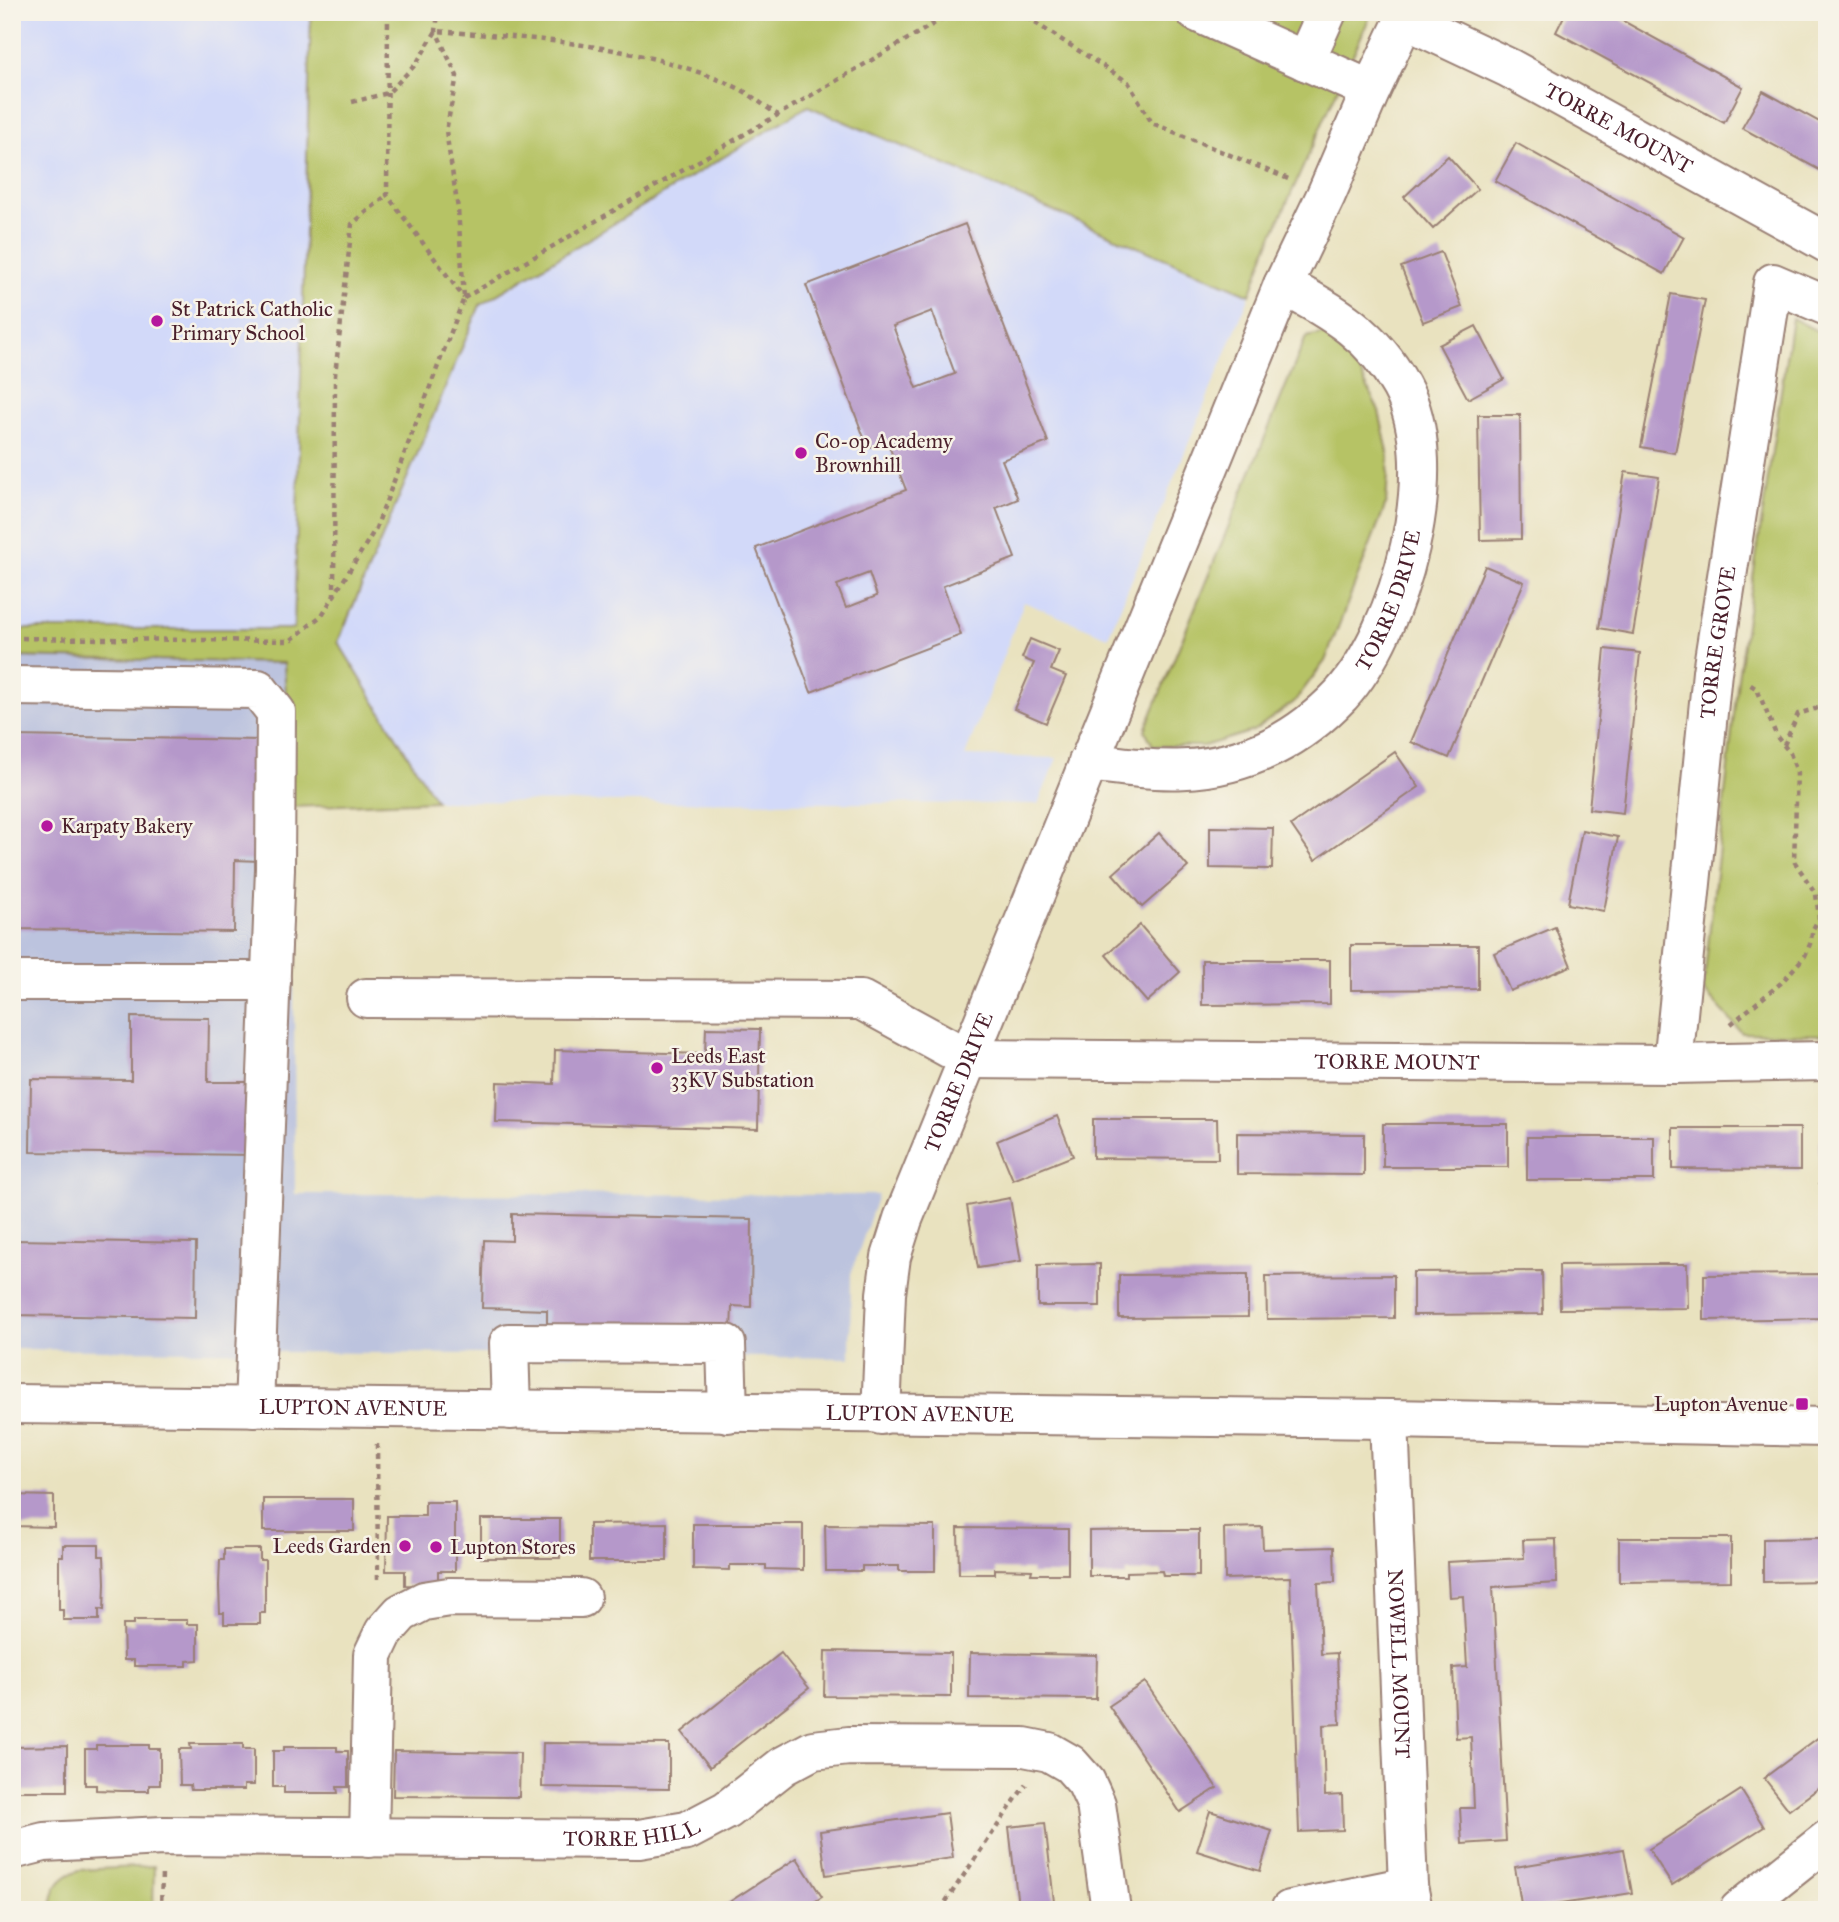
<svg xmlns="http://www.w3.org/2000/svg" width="1839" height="1922" font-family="'IM FELL Great Primer',serif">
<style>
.built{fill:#d2d9f9}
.industrial{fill:#bcc3de}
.green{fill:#b6c365;stroke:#807148;stroke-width:2}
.building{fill:#b598ca;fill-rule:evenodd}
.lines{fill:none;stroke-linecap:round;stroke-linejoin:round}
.minor-casing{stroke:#9a8075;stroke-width:42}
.path{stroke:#9a8075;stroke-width:4.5;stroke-dasharray:5 5;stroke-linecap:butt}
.minor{stroke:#fff;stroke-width:38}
.poi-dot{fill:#b5179e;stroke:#f7f3e8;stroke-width:2.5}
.labels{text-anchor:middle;stroke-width:5;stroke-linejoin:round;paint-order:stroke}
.street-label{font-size:21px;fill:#4a1f2b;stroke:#f7f3e8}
.poi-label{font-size:21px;fill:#4a1f2b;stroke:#f7f3e8;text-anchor:start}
</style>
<rect width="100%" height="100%" fill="#f7f3e8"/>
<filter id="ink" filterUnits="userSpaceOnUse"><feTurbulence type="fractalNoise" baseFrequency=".0143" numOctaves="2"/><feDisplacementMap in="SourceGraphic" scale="14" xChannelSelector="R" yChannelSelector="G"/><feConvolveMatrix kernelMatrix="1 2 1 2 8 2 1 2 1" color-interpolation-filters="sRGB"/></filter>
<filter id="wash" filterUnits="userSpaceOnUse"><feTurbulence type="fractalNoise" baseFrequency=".00686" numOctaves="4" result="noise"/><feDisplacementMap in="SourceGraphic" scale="28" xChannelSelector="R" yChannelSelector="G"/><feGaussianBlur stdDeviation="1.57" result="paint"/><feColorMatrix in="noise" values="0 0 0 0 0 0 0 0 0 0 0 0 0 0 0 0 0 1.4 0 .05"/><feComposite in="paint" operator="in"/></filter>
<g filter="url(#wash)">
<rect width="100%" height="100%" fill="#e9e2bf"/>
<g class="built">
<path d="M12,12h299l-17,617h-282z"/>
<path d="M808,106l442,189 -142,342 -84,-35 -59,154 92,2 -19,46 -602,-3 -98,-158 142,-338z"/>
</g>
<path class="industrial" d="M12,657l272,6 9,144 2,387 583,1 -27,79 -1,84 -838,-9z"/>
<g class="green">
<path d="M311,12h1061l-106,238 -16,45 -442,-189 -328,199 -142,337 98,159 -143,6 -9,-144 -272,-6v-28h282z"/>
<path d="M1792,318l35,18v699l-85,-2 -39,-43 35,-312z"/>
<path d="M1327,333l31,35 21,43 10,46 -3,47 -61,157 -31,41 -41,29 -49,15h-51l-8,-16 161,-393z"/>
<path d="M154,1866l-1,44h-101c-1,-21 7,-33 27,-40z"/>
</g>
<g id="blocks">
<g class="building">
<path d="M1566,12h41l136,75 -19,36 -168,-91z"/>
<path d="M1763,91l64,35v48l-85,-46z"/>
<path d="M1516,143l168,94 -20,37 -169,-93z"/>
<path d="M1448,156l30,33 -45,40 -29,-32z"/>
<path d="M965,224l83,218 -46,18 16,39 -22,9 19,50 -72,28 18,49 -150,57 -55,-144 150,-58 -19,-49 -19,7 -62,-163zM932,311l23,63 -38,14 -24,-62zM869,573l8,23 -31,12 -9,-23z"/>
<path d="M1441,252l21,55 -39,15 -22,-55z"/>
<path d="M1671,294l34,6 -30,153 -34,-6z"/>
<path d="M1476,326l28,53 -36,20 -29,-54z"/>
<path d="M1478,415h42l1,124 -41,1z"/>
<path d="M1625,472l34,5 -26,157 -34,-6z"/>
<path d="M1485,566l39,16 -75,176 -38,-16z"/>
<path d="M1030,639l29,12 -8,19 15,6 -20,47 -32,-14 20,-46 -12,-5z"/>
<path d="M1605,649l35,4 -17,160 -34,-4z"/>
<path d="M12,736l249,4 -2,121 -24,-1 -1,72 -222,-3z"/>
<path d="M1395,752l24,35 -104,73 -24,-35z"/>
<path d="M1210,827l63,1 -1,41 -62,-1z"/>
<path d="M1582,830l36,7 -14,74 -36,-7z"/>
<path d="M1159,833l29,34 -46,40 -29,-33z"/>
<path d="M1140,925l40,47 -33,30 -41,-47z"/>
<path d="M1555,927l16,39 -61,25 -16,-38z"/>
<path d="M1351,945h127v44l-127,1z"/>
<path d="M1202,960h128v44l-128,1z"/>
<path d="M131,1017l78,1 -1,64h47l-1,73 -224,-3 1,-73 100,1z"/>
<path d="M706,1028l54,1 -2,100 -262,-7 1,-40 57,2 1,-34 150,4z"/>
<path d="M1057,1116l16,40 -60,24 -16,-39z"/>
<path d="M1093,1119h124l1,40 -125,-1z"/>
<rect x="1383" y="1124" width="125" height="43"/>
<path d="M1673,1128h127v42l-127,-1z"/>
<path d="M1237,1133l127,1v41l-127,-1z"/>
<rect x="1527" y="1137" width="127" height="43"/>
<rect x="1819" y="1141" width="8" height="42"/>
<path d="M1010,1198l11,63 -43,7 -11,-62z"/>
<path d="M512,1214l240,5 -1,88 -19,-1 -1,27 -184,-4v-19l-65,-2 2,-68 28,1z"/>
<path d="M12,1240l184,3 -1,75 -183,-3z"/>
<path d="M1100,1264v42h-62v-41z"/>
<path d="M1657,1264h30l1,44 -128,1 -1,-44z"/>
<path d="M1542,1271l1,43 -130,1v-43z"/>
<path d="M1248,1274v43l-129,1v-43z"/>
<path d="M1827,1274v44l-123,2v-45z"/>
<path d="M1394,1275v43l-127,1 -1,-43z"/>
<path d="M12,1495l42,1v31l-42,-1z"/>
<rect x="263" y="1499" width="91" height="32"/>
<path d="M425,1502h30v69h-17v15l-33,-1v-14h-19l1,-55h38z"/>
<rect x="481" y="1519" width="79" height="39"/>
<path d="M667,1523v38h-78v-37z"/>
<path d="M693,1524h110v46l-37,-1v-4h-36v5l-37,-1z"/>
<path d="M825,1525l110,1v45h-36v-5h-37v5h-36z"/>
<path d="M1262,1527l1,22 71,-2 1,35 -17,1 3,71 16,-1 3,71 -17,1 2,71 17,-1 1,35 -44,2 -9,-255 -65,2 -1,-51z"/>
<path d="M958,1528l110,1v45h-37l1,-4 -37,-1v5h-36z"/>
<path d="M1145,1530h54v46h-36l-1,-5 -36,1v4h-37v-45z"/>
<path d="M1619,1538h112v43l-112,1z"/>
<path d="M1819,1538h8v43l-64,1v-43z"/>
<path d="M1556,1539l1,44 -64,4 13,254 -44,3 -2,-36h14l-3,-71 -15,1 -3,-70 14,-1 -4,-71 -14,1 -2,-35 77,-4 -1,-18z"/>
<path d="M63,1545h36v11h5l1,27 -1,27 -5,-1v11h-36v-10h-4v-54h4z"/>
<path d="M224,1549h36v11h5v53h-5v11h-36v-11h-4l-1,-27 1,-26h4z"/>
<path d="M134,1620h53v4h11v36l-11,1v5h-53v-6h-10l-1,-36h11z"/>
<path d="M825,1651l126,2v44l-127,-1z"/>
<path d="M781,1653l28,35 -99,79 -28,-35z"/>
<path d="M970,1653l127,2 -1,44 -127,-1z"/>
<path d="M1145,1682l72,106 -37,24 -71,-106z"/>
<path d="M1827,1731v51l-38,28 -25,-32z"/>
<path d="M543,1743l126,1v45l-127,-2z"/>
<path d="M190,1744h53v5h11v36h-10v5h-53l-1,-5h-10l-1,-36h12z"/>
<path d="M96,1745h53v4h11v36h-11v6h-27l-26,-1v-5h-11v-36h11z"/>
<path d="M67,1746v45h-55v-44z"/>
<path d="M284,1747h53v4h11v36h-11l1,6h-54v-6h-11v-36h11z"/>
<path d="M394,1751l126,2 -1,44 -126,-1z"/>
<path d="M1741,1790l23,37 -92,58 -23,-36z"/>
<path d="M1210,1811l62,20 -12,40 -63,-20z"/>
<path d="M947,1813l6,45 -127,17 -6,-44z"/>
<path d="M1045,1823l9,79 -36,4 -9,-79z"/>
<path d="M1624,1849l8,44 -110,17 -7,-43z"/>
<path d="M797,1858l25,39 -21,13h-84z"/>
</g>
</g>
</g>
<g filter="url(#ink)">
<use href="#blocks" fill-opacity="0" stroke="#9a8075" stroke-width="2"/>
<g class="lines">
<defs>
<g id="minor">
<path d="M1196,12l175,78"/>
<path id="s1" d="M1405,19l104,49 318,175"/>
<path d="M1305,61l22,-49"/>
<path d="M12,686l246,3 18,23 -1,157 -21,538"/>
<path id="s2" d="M1088,762c69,9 120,16 186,-16 26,-13 47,-30 67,-51 59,-65 105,-228 60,-309 -29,-53 -67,-73 -118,-101"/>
<path d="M12,981h259"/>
<path id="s3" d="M366,998l495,2 108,59 704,5 154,-3"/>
<path id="s4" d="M1673,1064l39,-392 61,-389 54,23"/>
<path id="s5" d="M12,1404l1377,15 438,8"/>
<path d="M511,1410l-2,-67 217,1 2,69"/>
<path id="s6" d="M881,1415l5,-121 5,-37 12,-38 380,-934 43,-90 45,-105 37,-78"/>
<path id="s7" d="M1389,1419l19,467 5,24"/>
<path d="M369,1838l4,-183 11,-23 17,-19 23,-12 25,-4 132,1"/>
<path id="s8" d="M12,1850l32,-8 119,-6 476,3 48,-8 40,-21 56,-44 30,-16 36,-4 175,1 25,5 21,12 16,18 10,22 15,106"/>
<path d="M1290,1910l118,-24"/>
<path d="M1739,1910l88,-70"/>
</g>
</defs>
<use href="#minor" class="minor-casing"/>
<g class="path">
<path d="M388,12l-1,183 77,103"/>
<path d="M1018,12l110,70 24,41 139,57"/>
<path d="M352,102l36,-9 28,-29 20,-33c104,8 206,13 302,57 14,7 27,19 40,27"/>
<path d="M464,298l490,-286"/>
<path d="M334,597l1,-222 17,-151 35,-29"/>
<path d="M12,638l278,3 32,-26 54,-87 88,-230 -6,-89 -12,-78 11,-55 -21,-45 2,-19"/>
<path d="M1784,745l14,-31 26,-8"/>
<path d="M1731,1024l50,-41 24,-27 5,-12 3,-15 6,-11 -3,-24 -22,-33 3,-89 -7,-19 -13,-16 -20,-48 -8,-5"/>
<path d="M377,1444l1,139"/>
<path d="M161,1910l1,-38"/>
<path d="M940,1910l86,-126"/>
</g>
<use href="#minor" class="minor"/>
</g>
</g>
<g class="poi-dot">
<circle cx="157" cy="321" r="7"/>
<circle cx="801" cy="453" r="7"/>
<circle cx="47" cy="826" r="7"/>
<circle cx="657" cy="1068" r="7"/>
<rect x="1795" y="1397" width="14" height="14" rx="3.5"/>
<circle cx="405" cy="1546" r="7"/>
<circle cx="436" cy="1547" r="7"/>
</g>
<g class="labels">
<g class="street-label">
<text dy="7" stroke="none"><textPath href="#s1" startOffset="240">TORRE MOUNT</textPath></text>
<text dy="7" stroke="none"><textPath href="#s2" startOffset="382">TORRE DRIVE</textPath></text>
<text dy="7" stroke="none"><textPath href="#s4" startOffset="424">TORRE GROVE</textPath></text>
<text dy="7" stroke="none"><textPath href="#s3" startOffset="1046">TORRE MOUNT</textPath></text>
<text dy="7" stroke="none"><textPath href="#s6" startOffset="346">TORRE DRIVE</textPath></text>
<text dy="7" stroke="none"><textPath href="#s5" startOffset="341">LUPTON AVENUE</textPath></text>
<text dy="7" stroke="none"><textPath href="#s5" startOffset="908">LUPTON AVENUE</textPath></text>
<text dy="7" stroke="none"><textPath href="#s7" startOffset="245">NOWELL MOUNT</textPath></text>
<text dy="7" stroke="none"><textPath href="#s8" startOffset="621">TORRE HILL</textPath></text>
</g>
<g class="poi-label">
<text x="171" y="316">St Patrick Catholic<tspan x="171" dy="24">Primary School</tspan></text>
<text x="815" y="448">Co-op Academy<tspan x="815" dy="24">Brownhill</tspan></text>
<text x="61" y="833">Karpaty Bakery</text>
<text x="671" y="1063">Leeds East<tspan x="671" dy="24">33KV Substation</tspan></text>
<text x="1788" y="1411" text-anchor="end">Lupton Avenue</text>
<text x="391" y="1553" text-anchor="end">Leeds Garden</text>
<text x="450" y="1554">Lupton Stores</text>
</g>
</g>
<rect width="1839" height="1922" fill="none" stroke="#f7f3e8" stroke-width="42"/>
</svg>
